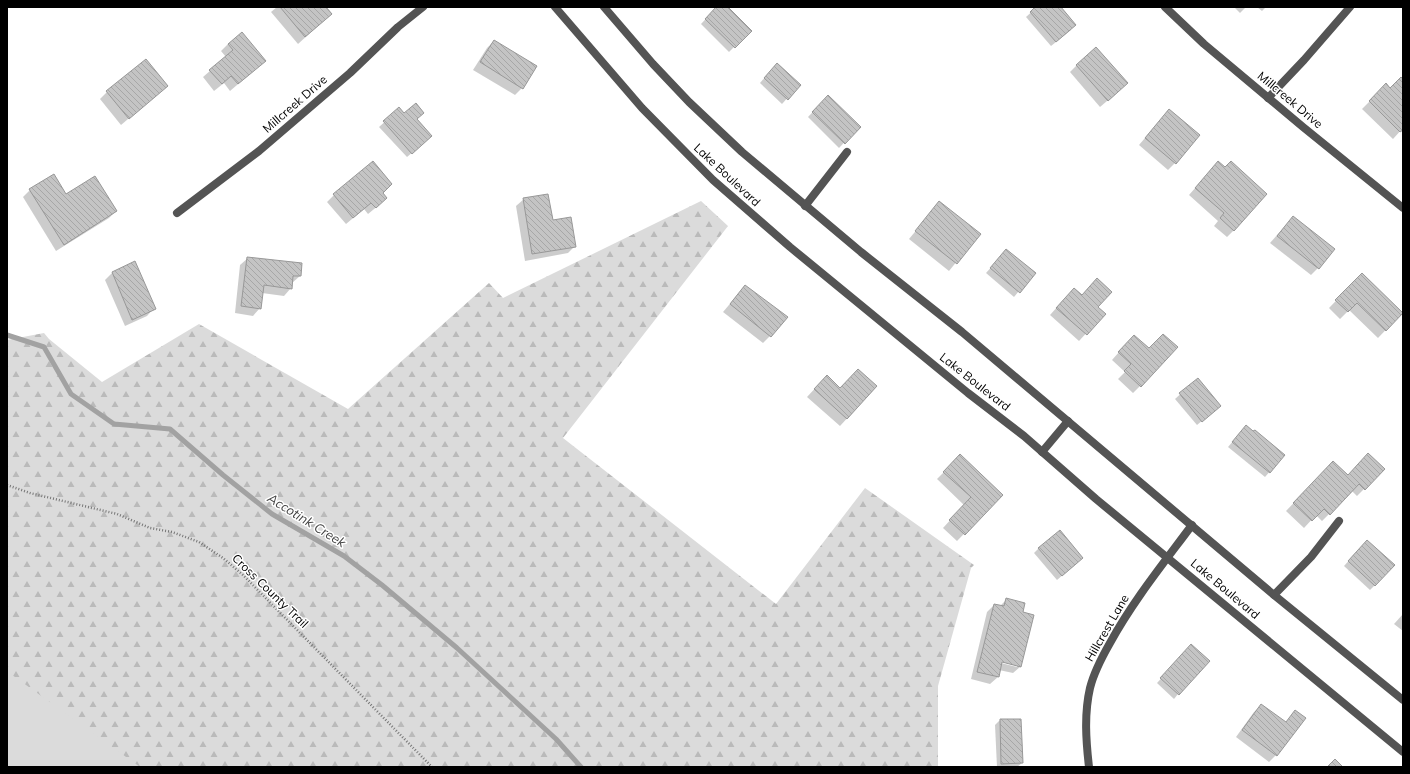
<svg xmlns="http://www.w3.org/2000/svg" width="1410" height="774" font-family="Mulish,sans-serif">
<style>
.forest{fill:url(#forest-firs)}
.pitch{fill:#dbdbdb}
.shadow{fill:#0003;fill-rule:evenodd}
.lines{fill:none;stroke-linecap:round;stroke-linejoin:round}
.stream{stroke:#a2a2a2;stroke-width:5}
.building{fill:url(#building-back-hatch);stroke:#989898}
.path{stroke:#767676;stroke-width:2.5;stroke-dasharray:1 2;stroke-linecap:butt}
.service{stroke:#545454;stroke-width:8}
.minor{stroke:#545454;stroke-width:8}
.labels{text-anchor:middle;stroke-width:3;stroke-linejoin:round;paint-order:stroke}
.street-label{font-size:12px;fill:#000;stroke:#fff}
.water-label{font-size:13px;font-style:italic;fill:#434343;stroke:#fff}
</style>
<defs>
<pattern id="forest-firs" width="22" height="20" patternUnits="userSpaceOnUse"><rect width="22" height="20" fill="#dbdbdb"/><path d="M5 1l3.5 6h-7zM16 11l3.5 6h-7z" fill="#bababa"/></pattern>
<pattern id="building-back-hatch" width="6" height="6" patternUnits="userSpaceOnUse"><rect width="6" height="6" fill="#c4c4c4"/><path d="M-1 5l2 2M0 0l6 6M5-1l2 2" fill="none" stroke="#a7a7a7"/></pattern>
</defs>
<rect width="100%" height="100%" fill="#fff"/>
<path class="forest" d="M701,201l27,25 -165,212 213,166 89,-116 109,77 -3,3 -33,118v81h-931v-427l37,-7 5,6 53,43 97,-58 149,85 141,-126 14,15z"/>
<path class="pitch" d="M7,672h1l132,95h-133z"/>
<g class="shadow">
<path d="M277,7h47l7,7 -33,30 -27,-32z"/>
<path d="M717,7h9l24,24 -21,21 -28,-28z"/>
<path d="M1037,7h23l11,23 -20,16 -25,-29z"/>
<path d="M1234,7h12l-6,6z"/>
<path d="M1257,7h9l-4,4z"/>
<path d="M494,41l42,25 -14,22 -7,7 -42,-25 14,-22z"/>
<path d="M228,44l29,24 -27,23 -6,-8 -10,8 -11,-14 23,-20 -5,-6z"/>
<path d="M1077,65l43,25 -20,17 -30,-35z"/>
<path d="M772,69l27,16 -17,19 -22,-21z"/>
<path d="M1403,81v47l-10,11 -31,-30 24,-24 4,4z"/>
<path d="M167,86l-46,39 -21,-26 7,-7z"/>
<path d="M828,96l31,31 -20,21 -31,-31z"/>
<path d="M399,109l5,5 12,6 10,21 -19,16 -28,-30z"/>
<path d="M1162,118l13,45 -7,7 -29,-25z"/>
<path d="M1211,170l23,60 -7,7 -13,-11 4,-5 -29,-26z"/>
<path d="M30,190l86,21 -7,7 -53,33 -33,-54z"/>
<path d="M382,193l-3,12 -11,9 -4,-5 -18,15 -19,-22 7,-7z"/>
<path d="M524,199l28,22 23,25 -7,7 -43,8 -9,-55z"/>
<path d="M939,203l40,31 -30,37 -40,-32z"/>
<path d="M1286,225l32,43 -7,7 -41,-32z"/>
<path d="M1002,255l32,18 -20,24 -28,-24z"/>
<path d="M248,258l52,18 -8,7 -1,5 -7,8 -22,-3 -2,15 -7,8 -18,-3 5,-48z"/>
<path d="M112,273l42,35 -7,8 -22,10 -20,-46z"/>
<path d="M1362,274l40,39 -24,25 -29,-28 -9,9 -11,-11z"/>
<path d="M745,286l25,50 -7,7 -40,-31z"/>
<path d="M1067,296l29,11 8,7 -25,27 -29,-26z"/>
<path d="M1127,343l13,43 -7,7 -15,-14 7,-7 -13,-12z"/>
<path d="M1197,379l18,31 -18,15 -22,-26z"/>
<path d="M820,383l20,6 36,-2 -36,39 -33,-29z"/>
<path d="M1246,426l38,29 -19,22 -37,-30z"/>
<path d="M960,456l42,39 -45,46 -14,-13 21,-23 -27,-26z"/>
<path d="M1333,462l15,14 36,-7 -27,27 -5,-5 -30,30 -6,-6 -12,13 -18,-17z"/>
<path d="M1363,545l12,40 -5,5 -26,-24z"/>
<path d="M1039,548l38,15 -20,17 -23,-27z"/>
<path d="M1006,600l15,13v53l-8,7 -14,-3 -1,7 -8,7 -19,-5 16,-67 7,-7 6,1zM997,660l20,5v2l-20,-5z"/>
<path d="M1403,614v17l-9,-7z"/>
<path d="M1187,650l-9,44 -4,5 -17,-16z"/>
<path d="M1262,705l23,18 11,-12 -20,44 -7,7 -33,-25 18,-25z"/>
<path d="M1000,720l22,43 -5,4h-20l-2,-42z"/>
</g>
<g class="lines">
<path class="stream" d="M7,335l37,12 27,47 43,30 56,5 53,46 49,39 72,42 38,29 75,63 99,91 25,28"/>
</g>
<g class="building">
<path d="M280,7h46l6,7 -27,23z"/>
<path d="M716,7h12l24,24 -17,17 -30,-29z"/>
<path d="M1035,7h26l15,18 -20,17 -26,-30z"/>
<path d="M242,32l24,29 -28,23 -7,-8 -9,8 -13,-14 24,-20 -5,-6z"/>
<path d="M494,40l43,26 -14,23 -43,-27z"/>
<path d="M1096,47l32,36 -20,18 -32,-36z"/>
<path d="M146,59l22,27 -39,33 -23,-28z"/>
<path d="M777,63l24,22 -13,15 -24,-22z"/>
<path d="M1401,77l2,2v51l-3,2 -31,-31 17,-18 4,5z"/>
<path d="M828,95l33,32 -16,17 -33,-32z"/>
<path d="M416,103l8,10 -7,6 15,17 -20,18 -29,-33 16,-14 5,6z"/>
<path d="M1169,109l31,26 -24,29 -31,-26z"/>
<path d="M373,161l19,23 -9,9 4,5 -11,10 -5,-5 -18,15 -20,-24z"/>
<path d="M1218,161l7,6 6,-6 36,33 -33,37 -14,-13 4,-5 -29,-25z"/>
<path d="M54,174l12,20 29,-18 22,35 -53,34 -35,-56z"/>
<path d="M548,194l5,26 18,-3 5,30 -44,7 -9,-56z"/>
<path d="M939,201l42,33 -24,30 -42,-33z"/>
<path d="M1293,216l42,33 -16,20 -42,-33z"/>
<path d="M1006,249l30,24 -16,20 -30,-25z"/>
<path d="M247,257l55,6 -1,13h-8l-1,13 -28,-4 -3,24 -20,-3z"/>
<path d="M135,261l21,48 -24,11 -20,-48z"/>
<path d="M1362,273l41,40 -17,18 -29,-28 -9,9 -13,-12z"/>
<path d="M1097,278l15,14 -14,15 8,7 -19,21 -31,-27 18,-20 8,7z"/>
<path d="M745,285l43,32 -17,20 -41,-33z"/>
<path d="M1163,334l15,13 -37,40 -17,-16 7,-7 -13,-12 16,-17 15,13z"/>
<path d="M858,369l19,17 -30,33 -33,-30 13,-14 13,13z"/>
<path d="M1198,378l23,28 -19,16 -23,-29z"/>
<path d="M1246,425l7,6 2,-1 30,25 -15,18 -38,-31z"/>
<path d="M1368,453l17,16 -20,21 -6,-6 -29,31 -6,-6 -12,12 -19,-18 40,-42 15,14z"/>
<path d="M960,454l43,41 -38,40 -16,-15 22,-23 -28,-25z"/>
<path d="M1060,530l23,28 -21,18 -24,-28z"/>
<path d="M1367,540l28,25 -20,21 -27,-25z"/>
<path d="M1006,598l19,5 -2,9 11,3 -13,52 -19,-5 -3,15 -22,-5 17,-68 10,2z"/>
<path d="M1191,644l19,17 -31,34 -19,-17z"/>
<path d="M1261,704l25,18 9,-12 11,8 -29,38 -35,-26z"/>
<path d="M1000,719h21l2,44 -22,1z"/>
<path d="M1335,759l8,8h-16z"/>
</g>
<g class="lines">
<path class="path" d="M7,485l23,8 87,21 33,14 22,4 27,10 24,16 20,17 189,192"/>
<path class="service" d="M1042,452l26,-31"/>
<g class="minor">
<path d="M555,7l87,101 71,72 77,67 178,146 56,43 72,63 307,253"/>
<path d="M604,7l49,57 36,38 53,50 119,100 101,80 312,263 129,105"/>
<path d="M1165,7l39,37 99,83 100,81"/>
<path d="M1268,98l36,-38 46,-53"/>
<path d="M805,206l42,-54"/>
<path d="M177,213l82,-62 91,-78 48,-46 25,-20"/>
<path d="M1274,595l37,-38 28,-36"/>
<path d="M1089,767c-3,-26 -5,-53 1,-79 4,-16 12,-31 20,-45 23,-42 53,-79 82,-118"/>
</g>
</g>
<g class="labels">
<g class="street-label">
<text transform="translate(1290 100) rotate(40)" y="4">Millcreek Drive</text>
<text transform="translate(295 104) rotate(-41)" y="4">Millcreek Drive</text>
<text transform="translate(727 175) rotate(43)" y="4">Lake Boulevard</text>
<text transform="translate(975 382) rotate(38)" y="4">Lake Boulevard</text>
<text transform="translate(1225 589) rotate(40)" y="4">Lake Boulevard</text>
<text transform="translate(270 591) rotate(44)" y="4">Cross County Trail</text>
<text transform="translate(1107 628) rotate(-60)" y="4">Hillcrest Lane</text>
</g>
<g class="water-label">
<text transform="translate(307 520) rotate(32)" y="5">Accotink Creek</text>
</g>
</g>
<rect width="1410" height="774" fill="none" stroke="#000000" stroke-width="16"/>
</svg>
